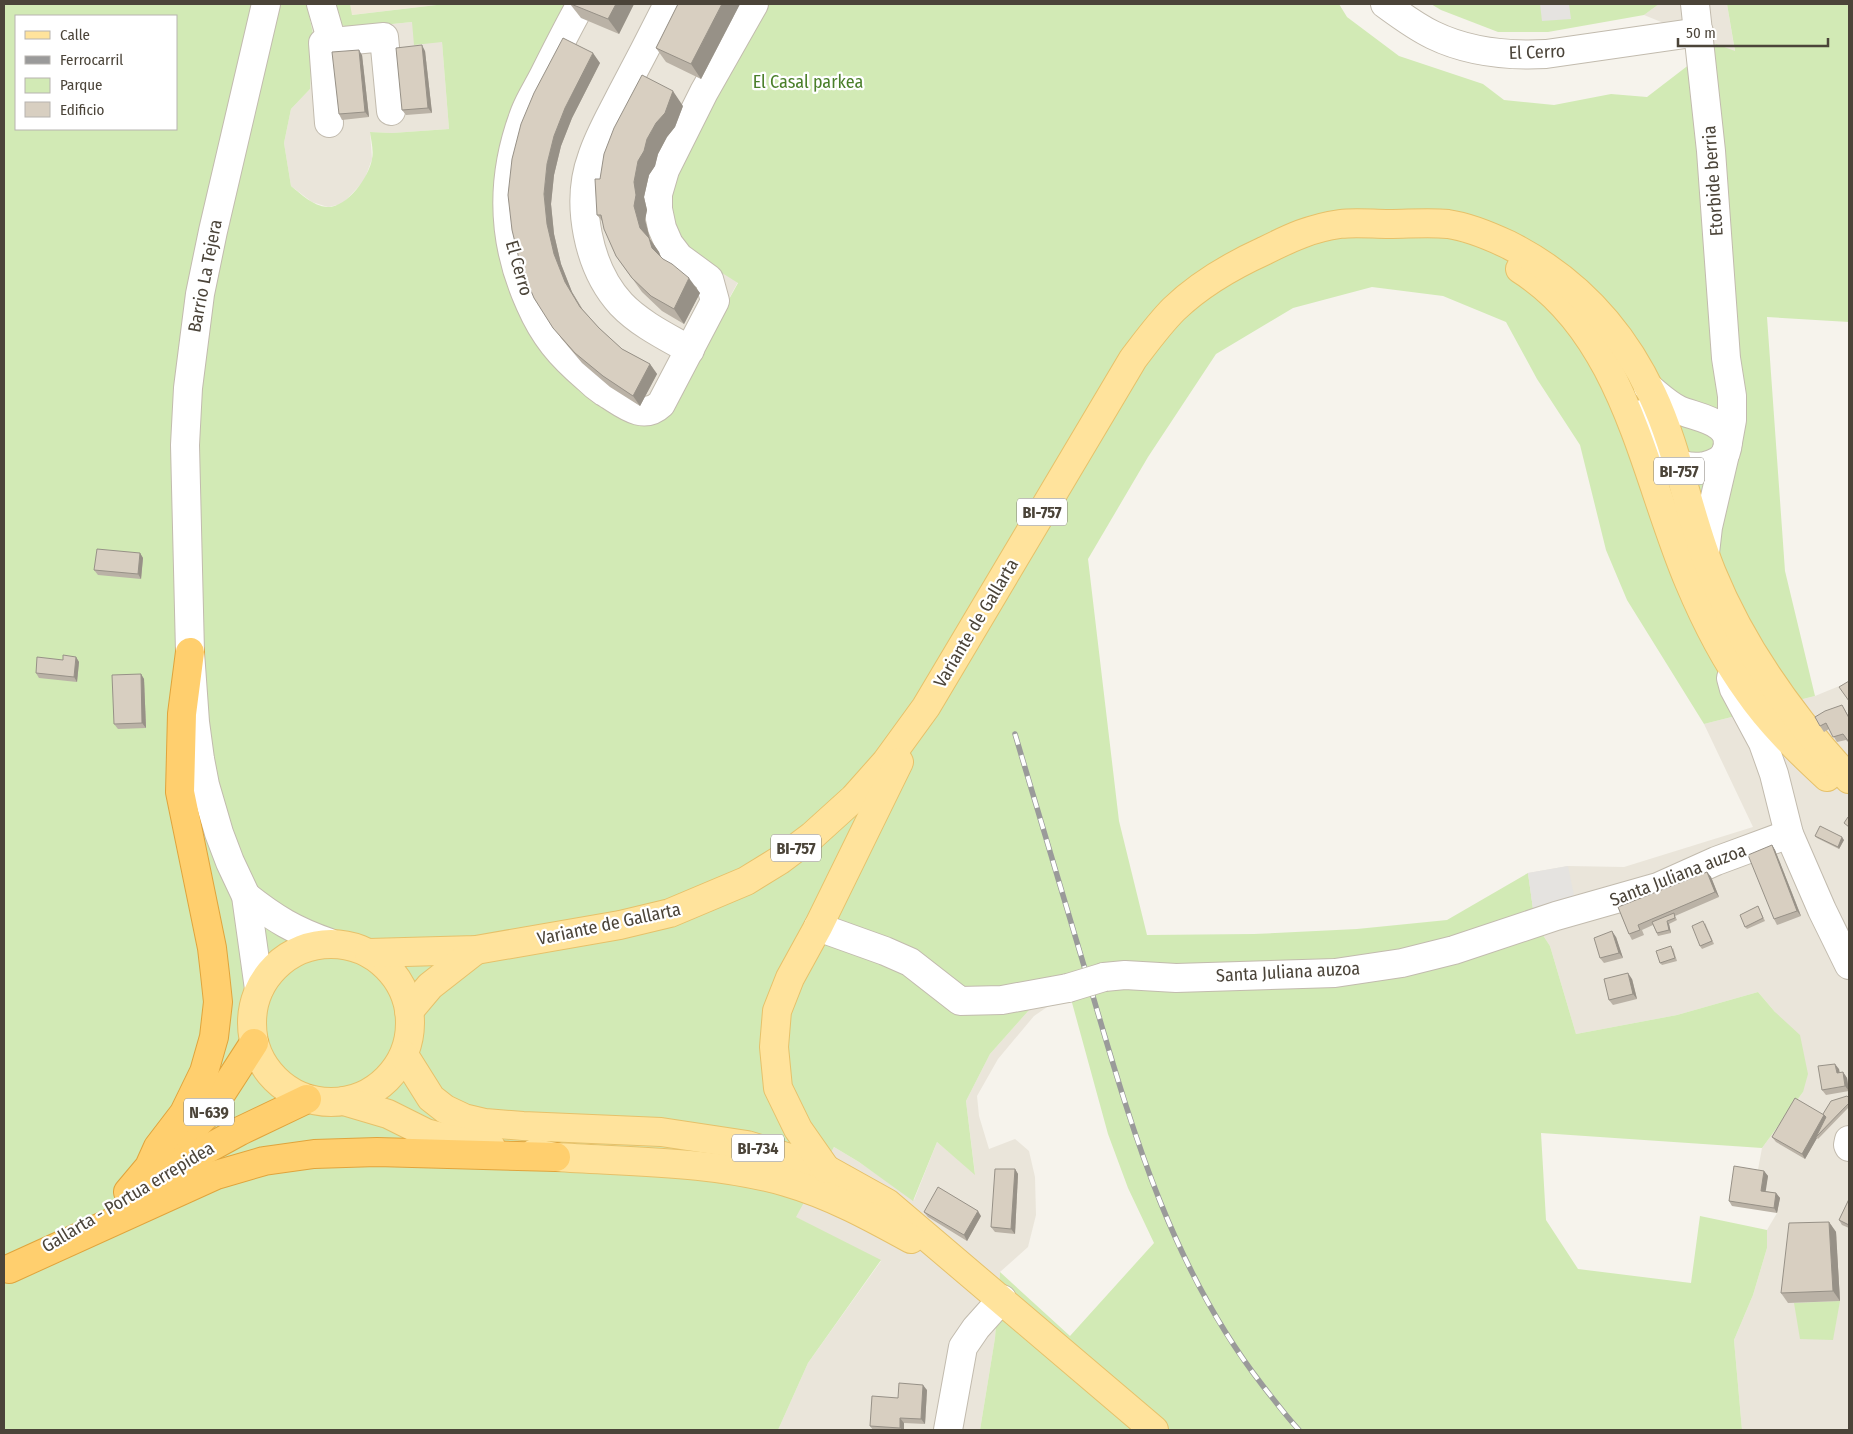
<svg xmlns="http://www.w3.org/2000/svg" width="1853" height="1434" font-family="'Fira Sans Condensed',sans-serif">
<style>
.residential{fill:#eae5da}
.education{fill:#efe8d6}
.green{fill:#d2eab5;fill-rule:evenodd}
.parking{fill:#e5e3e0}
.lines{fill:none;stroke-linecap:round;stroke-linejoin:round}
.minor-casing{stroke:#c2bbae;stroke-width:30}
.major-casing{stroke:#e6c16a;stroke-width:30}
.highway-casing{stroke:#e0a43c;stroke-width:30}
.minor{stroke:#fff;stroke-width:28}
.major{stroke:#ffe39c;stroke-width:28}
.highway{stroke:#ffcf6e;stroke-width:28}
.rail-casing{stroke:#9a9a9a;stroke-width:5.5}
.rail{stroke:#fff;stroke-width:4;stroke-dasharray:11;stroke-linecap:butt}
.minor-bridge-casing{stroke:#c2bbae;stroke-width:30;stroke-linecap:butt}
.minor-bridge{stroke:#fff;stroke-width:28}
.wall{fill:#bab2a6}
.shaded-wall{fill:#979187}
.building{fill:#d8cfc1;stroke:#979187}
.labels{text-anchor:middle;stroke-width:4.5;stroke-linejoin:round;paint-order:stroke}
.shield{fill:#fff;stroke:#817c74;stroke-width:1}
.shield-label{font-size:16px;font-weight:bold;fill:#4b4439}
.street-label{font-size:18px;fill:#4b4439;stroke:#fff}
.park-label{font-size:18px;fill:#4a7f2a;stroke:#fff}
</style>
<rect width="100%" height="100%" fill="#f6f3ec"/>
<g class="residential">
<path d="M307,4h27l19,24 59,-6 30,20 7,87 -57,4 -22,-1 2,27 -8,22 -22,23 -14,3 -16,-5 -21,-16 -7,-43 7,-34 19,-20 3,-55z"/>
<path d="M565,4h196l-58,257 35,21 -72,131 -13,8 -159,-230 4,-38 18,-55z"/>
<path d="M1659,4h68l8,48 -91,-37z"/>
<path d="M1849,682v747l-107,1 -8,-90 19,-45 14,-47v-18l10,-17 -12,-17 -8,-21 5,-27 41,-56 -28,-80 -17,-20 -81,23 -101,19 -26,-88 -15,-23 -7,-50 40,-7 56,1 129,-40 -49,-103 111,-28z"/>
<path d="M1053,1003l-19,13 -36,43 -21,37 2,20 10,33 26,-10 14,12 6,26 1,38 -8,32 -28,25 -5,66 -15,92h-202l30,-67 73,-102 -86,-44 39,-70 25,15 55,38 23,-58 38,32 -9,-73 24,-47 40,-45z"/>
</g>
<path class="education" d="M350,4h95l-94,11z"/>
<g class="green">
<path d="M4,4h303l6,30 -3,55 -19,20 -7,34 7,43c10,8 22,20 36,21 20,1 42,-30 45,-48 2,-8 -1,-19 -2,-27l22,1 57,-4 -7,-87 -28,3 -2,-23 -59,6 -12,-3 -7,-21h16l2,11 93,-11h120l-49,94 -18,55 -4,38 28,125 144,97 72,-130 -35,-22 -25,-20 -12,-39 10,-35 85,-163h578l8,13 52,39 84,28 21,16 50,5 57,-11 36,3 69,-53 19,7 -8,-47h122v318l-82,-5 18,254 30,125 -111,28 -77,-124 -21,-50 -26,-105 -43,-66 -31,-57 -63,-26 -71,-9 -79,21 -77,46 -68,103 -60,102 31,262 28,114 107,-1 103,-5 90,-9 81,-47 7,50 15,23 26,88 101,-19 81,-23 17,20 25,23 8,39 -5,18 -41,56 -221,-15 5,87 32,49 113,14 9,-67 67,14v18l-14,47 -19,45 8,90h-762l15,-92 5,-66 70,64 84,-93 -26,-55 -20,-54 -37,-135 -41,10 -40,45 -24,47 9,74 -38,-33 -24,59 -54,-39 -25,-15 -38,70 85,43 -73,103 -30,67h-774zM16,16h160v113h-160z"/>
<path d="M1431,4h228l-15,11 -96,17h-50l-57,-22z"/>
<path d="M1840,1301l-7,39 -33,-1 -6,-36z"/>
</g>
<g class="parking">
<path d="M1540,4h29l2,15 -29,2z"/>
<path d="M1568,866l9,44 -42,13 -7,-50z"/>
</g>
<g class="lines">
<defs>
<g id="minor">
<path d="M321,4l11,38"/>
<path d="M581,4c-13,23 -25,47 -37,71 -6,12 -14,24 -19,37 -25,65 -24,128 5,192 14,32 30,51 57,74 5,5 11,10 17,14 19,11 38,30 57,12l54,-103 -6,-22 -30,-22 -10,-13 -7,-16 -4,-19v-15l7,-24 39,-78 50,-88"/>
<path d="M668,4c-15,30 -31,61 -47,91 -10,20 -22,40 -29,62 -17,46 -4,111 29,147 19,20 46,33 69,46"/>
<path d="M1385,4c15,11 31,23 48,31 35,17 75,21 113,19l153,-22"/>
<path d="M1695,4l16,147 15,207 6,38v24l-4,22"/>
<path d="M329,123l-6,-80 61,-6 7,74"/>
<path d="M1642,414c4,10 7,22 12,32 2,3 6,5 9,8 13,10 25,15 42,12 8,-2 18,-6 21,-14 11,-31 -29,-34 -47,-42 -12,-6 -21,-15 -31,-23"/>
<path d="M1705,553l3,-26 17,-73"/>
<path d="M1731,678l3,11 29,54 11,31 15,60 33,76 27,55"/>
<path d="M246,896c29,23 49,35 84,47"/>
<path d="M818,927l67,24 25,11 50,39 42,-1 66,-12"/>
<path d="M1104,977l21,-2 51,3 159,-5 67,-10 52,-13 102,-34 102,-29 58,-26 73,-27"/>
<path d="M259,989l-13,-93 -16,-34 -11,-29 -14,-48 -5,-26 -5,-37 -5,-70 -5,-207 3,-57 12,-94 13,-63 53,-227"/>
<path d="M1849,1140l-1,5 1,2"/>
<path d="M948,1430l15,-83 13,-19 26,-29"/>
</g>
<g id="major">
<path d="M1520,269c105,66 124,207 169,313 16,38 35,76 59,109 22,32 51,60 79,86"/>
<circle cx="331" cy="1023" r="79"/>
<path d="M369,953l107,-3 144,-25 50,-12 76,-32 34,-21 32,-24 42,-38 32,-36 40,-55 207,-348c13,-17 26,-35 41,-50 27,-26 57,-43 90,-58 26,-13 47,-23 76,-27 16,-2 33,0 49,0 19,0 40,-2 59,0 21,3 42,12 61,21 65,33 112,83 143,149 27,57 36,121 60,179 31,76 82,146 137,206"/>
<path d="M409,1011l21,-25 46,-36"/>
<path d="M404,1055l27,43 14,11 19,9 21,5 38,3 138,6 86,13 79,24 61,34 267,227"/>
<path d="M344,1101l44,13 38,19 27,7 38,7"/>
<path d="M534,1153l22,4c77,5 156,4 230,25 45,13 85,35 125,57"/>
<path d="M826,1169l-28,-40 -20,-41 -4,-41 3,-36 13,-33 28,-51 81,-165"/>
</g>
<g id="highway">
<path d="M177,1144l33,-33 44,-68"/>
<path d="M136,1188l104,-57 67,-32"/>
<path d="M128,1192l21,-25 9,-20 26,-34 20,-41 10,-35 4,-35 -3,-28 -3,-26 -32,-156 2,-78 8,-62"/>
<path d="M9,1269l207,-94 48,-14 50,-7 63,-2 179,5"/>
</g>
</defs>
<use href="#minor" class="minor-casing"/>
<use href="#major" class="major-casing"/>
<use href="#highway" class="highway-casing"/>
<use href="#minor" class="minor"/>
<use href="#major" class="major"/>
<use href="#highway" class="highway"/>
<defs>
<path id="rail" d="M1015,734c25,84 50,168 75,252 42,143 80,280 173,400 12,15 23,30 36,44"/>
</defs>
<use href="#rail" class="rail-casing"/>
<use href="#rail" class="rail"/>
<defs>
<path id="minor-bridge" d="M1068,988l36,-11"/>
</defs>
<use href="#minor-bridge" class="minor-bridge-casing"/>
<use href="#minor-bridge" class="minor-bridge"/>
</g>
<g class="wall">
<path d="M570,4h64l-15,30 -38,-16z"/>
<path d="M678,4h62l-39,75 -35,-17 -10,-14z"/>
<path d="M563,38l37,25 -28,55 -11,28 -7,29 -3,29 3,30 7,30 11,28 11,18 16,18 23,21 28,15 7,10 -17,32 -30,-19 -28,-24 -21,-25 -27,-40z"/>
<path d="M425,51l7,62 -26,2 -4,-5z"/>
<path d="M362,55l7,62 -27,3 -3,-6z"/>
<path d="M683,106l-8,21 -8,10 -9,17 -3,12 -6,9 -5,22 3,13 -2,10 5,19 9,13 2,5 39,36 -16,31 -22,-13 -20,-19 -26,-36 -13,-34 -6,-7 3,-36z"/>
<path d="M140,553l3,5 -2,21 -43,-4 -4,-5z"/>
<path d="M76,657l3,5 -2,20 -38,-4 -3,-5 27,-13z"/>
<path d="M141,674l3,5 2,49 -28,1 -4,-5z"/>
<path d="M1842,705l7,12v26l-3,-3 -9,2 -8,-13 -5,3 -4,-6z"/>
<path d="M1815,836l29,4 -5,9 -22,-11z"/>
<path d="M1772,845l3,5 26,66 -24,9 -3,-6z"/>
<path d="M1707,872l4,5 8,20 -44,19 2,4 -8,4 2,9 -13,3 -5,-11 -11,5 2,5 -12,5 -3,-6 -11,-27z"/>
<path d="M1758,906l7,15 -18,8 -2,-2z"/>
<path d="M1705,923l9,21 -12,5 -2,-3z"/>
<path d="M1616,937l7,21 -19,5 -4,-5z"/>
<path d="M1673,948l4,13 -15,4 -2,-2z"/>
<path d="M1632,979l5,20 -24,6 -4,-5z"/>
<path d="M1839,1069l1,4 3,-1 4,6 2,13 -23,4 -4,-5z"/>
<path d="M1849,1098v9l-31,32 -1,-1 -12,21 -29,-17 -4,-5 51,-23z"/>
<path d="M1015,1169l3,5 -3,60 -20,-2 -4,-5z"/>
<path d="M1764,1171l4,5 -3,15 11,2 4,5 -3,15 -45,-7 -3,-5z"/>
<path d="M1849,1199v29l-7,-3 -3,-5z"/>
<path d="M924,1212l57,4 -14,25 -39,-24z"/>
<path d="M1829,1222l7,10 4,69 -52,2 -7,-10z"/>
<path d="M927,1390l-2,34 -21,-1v7h-31l-3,-4 28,-28z"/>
</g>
<g class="shaded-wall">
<path d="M616,4h18l-15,30 -11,-15z"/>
<path d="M722,4h18l-39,75 -10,-15z"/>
<path d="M422,45l3,6 7,62 -4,-5z"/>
<path d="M359,50l3,5 7,62 -4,-5z"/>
<path d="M593,53l7,10 -28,55 -11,28 -7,29 -3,29 3,30 7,30 11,28 15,25 -22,-35 -11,-28 -7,-30 -3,-30 3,-30 7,-28 11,-28z"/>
<path d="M673,91l10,15 -8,21 -8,10 -9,17 -3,12 -6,9 -5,22 3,13 -2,10 5,19 9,13 4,11 -11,-15 -12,-20 -6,-22v-24l4,-21 9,-22z"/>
<path d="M689,278l11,15 -16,31 -10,-15z"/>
<path d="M650,364l7,10 -17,32 -7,-10z"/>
<path d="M140,553l3,5 -2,21 -3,-5z"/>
<path d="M76,657l3,5 -2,20 -3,-5z"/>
<path d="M141,674l3,5 2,49 -4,-5z"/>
<path d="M1842,837l2,3 -5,9 -1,-2z"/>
<path d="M1772,845l3,5 26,66 -4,-5z"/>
<path d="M1707,872l4,5 8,20 -4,-5z"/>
<path d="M1667,921l2,3 2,9 -2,-3z"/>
<path d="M1612,931l4,6 7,21 -4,-5z"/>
<path d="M1628,973l4,6 5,20 -4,-5z"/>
<path d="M1835,1064l4,5 1,10 -3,-6z"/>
<path d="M1843,1072l4,6 2,13 -4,-5z"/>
<path d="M1824,1115l4,5 -12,17 1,1 -12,21 -3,-5z"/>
<path d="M1015,1169l3,5 -3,60 -4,-5z"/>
<path d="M1764,1171l4,5 -3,20 -4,-5z"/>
<path d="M1776,1193l4,5 -3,15 -3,-5z"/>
<path d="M978,1211l3,5 -14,25 -3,-6z"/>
<path d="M1829,1222l7,10 4,69 -7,-10z"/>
<path d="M923,1385l4,5 -2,34 -4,-5z"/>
<path d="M900,1418l4,5v7h-2l-2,-2z"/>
</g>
<g class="building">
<path d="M571,4h45l-8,15z"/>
<path d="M678,4h44l-31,60 -35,-16z"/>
<path d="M563,38l30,15 -28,55 -11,28 -7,28 -3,30 3,30 7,30 11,28 15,25 19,21 23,21 28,15 -17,32 -30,-20 -28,-23 -22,-25 -19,-30 -13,-31 -9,-37 -4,-35 4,-36 9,-35 13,-31z"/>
<path d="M422,45l6,63 -26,2 -6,-62z"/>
<path d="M359,50l6,62 -26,2 -7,-62z"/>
<path d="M642,75l31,16 -8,22 -9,10 -9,16 -3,12 -6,10 -4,21 2,13 -2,11 6,22 9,10 3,10 11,11 9,5 17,14 -15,31 -23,-13 -19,-18 -16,-22 -12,-27 -3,-14h-4l-2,-36h5l4,-25 10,-26z"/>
<path d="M97,549l43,4 -2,21 -44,-4z"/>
<path d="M63,655l13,2 -2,20 -38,-4 1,-16 26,3z"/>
<path d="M141,674l1,49 -28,1 -2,-49z"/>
<path d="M1849,681v20l-10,-14z"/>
<path d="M1842,705l7,13v24l-6,-8 -10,3 -7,-14 -6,3 -5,-9 10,-6z"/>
<path d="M1848,817l1,1v9l-5,-4z"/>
<path d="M1820,826l22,11 -4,10 -23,-11z"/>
<path d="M1772,845l25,66 -23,8 -26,-64z"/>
<path d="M1707,872l8,20 -77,33 2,5 -11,4 -11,-27z"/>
<path d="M1758,906l5,12 -18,9 -5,-12z"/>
<path d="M1674,913l1,5 -8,3 2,9 -12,3 -5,-11z"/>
<path d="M1703,921l9,20 -12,5 -8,-20z"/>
<path d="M1612,931l7,22 -19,5 -6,-20z"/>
<path d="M1671,946l4,12 -15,5 -4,-12z"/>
<path d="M1628,973l5,21 -24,6 -5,-21z"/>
<path d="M1835,1064l2,9 6,-1 2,14 -23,4 -4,-24z"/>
<path d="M1847,1096l2,2v5l-33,34 10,-20 -3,-3 8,-13z"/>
<path d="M1795,1098l29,17 -22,39 -30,-17z"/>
<path d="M1734,1166l30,5 -3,20 15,2 -2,15 -45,-7z"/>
<path d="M995,1169h20l-4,60 -20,-2z"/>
<path d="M938,1187l40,24 -14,24 -40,-23z"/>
<path d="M1849,1199v26l-10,-5z"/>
<path d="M1829,1222l4,69 -52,2 8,-70z"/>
<path d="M899,1383l24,2 -2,34 -21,-1v10l-30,-2 2,-30 26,2z"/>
</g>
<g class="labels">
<g class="shield">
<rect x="1654" y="457.5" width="50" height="27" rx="4"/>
<rect x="1017" y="498.5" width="50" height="27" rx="4"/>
<rect x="771" y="834.5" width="50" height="27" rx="4"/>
<rect x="184" y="1098.5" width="50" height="27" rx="4"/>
<rect x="732" y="1134.5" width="52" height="27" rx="4"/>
</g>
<g class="shield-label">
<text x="1679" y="477">BI-757</text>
<text x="1042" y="518">BI-757</text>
<text x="796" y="854">BI-757</text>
<text x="209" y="1118">N-639</text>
<text x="758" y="1154">BI-734</text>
</g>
<g class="street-label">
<text transform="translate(1537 52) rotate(-2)" y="6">El Cerro</text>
<text transform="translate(1713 181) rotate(-94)" y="6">Etorbide berria</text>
<text transform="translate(519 268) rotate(74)" y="6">El Cerro</text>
<text transform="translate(205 276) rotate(-79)" y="6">Barrio La Tejera</text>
<text transform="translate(976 623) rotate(-59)" y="6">Variante de Gallarta</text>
<text transform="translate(1678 875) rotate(-21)" y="6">Santa Juliana auzoa</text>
<text transform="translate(609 924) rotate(-12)" y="6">Variante de Gallarta</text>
<text transform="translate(1288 972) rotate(-3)" y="6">Santa Juliana auzoa</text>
<text transform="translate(128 1197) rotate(-31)" y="6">Gallarta - Portua errepidea</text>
</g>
<g class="park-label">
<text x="808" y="88">El Casal parkea</text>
</g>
</g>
<rect width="1853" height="1434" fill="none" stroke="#4b4439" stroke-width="10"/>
<rect x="15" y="15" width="162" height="115" fill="#ffffff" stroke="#b7b4b0"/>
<rect x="25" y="31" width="25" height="8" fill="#ffe39c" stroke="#b7b4b0"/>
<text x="60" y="40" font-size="15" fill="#4b4439">Calle</text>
<rect x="25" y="56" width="25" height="8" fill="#9a9a9a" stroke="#b7b4b0"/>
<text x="60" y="65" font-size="15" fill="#4b4439">Ferrocarril</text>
<rect x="25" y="78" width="25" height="15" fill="#d2eab5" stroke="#b7b4b0"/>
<text x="60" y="90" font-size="15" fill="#4b4439">Parque</text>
<rect x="25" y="102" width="25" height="15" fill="#d8cfc1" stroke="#b7b4b0"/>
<text x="60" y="115" font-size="15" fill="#4b4439">Edificio</text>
<path d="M1678 38v8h150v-8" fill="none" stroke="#4b4439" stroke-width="2.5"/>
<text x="1686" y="38" font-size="15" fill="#4b4439" stroke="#ffffff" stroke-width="4" paint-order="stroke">50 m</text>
</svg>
